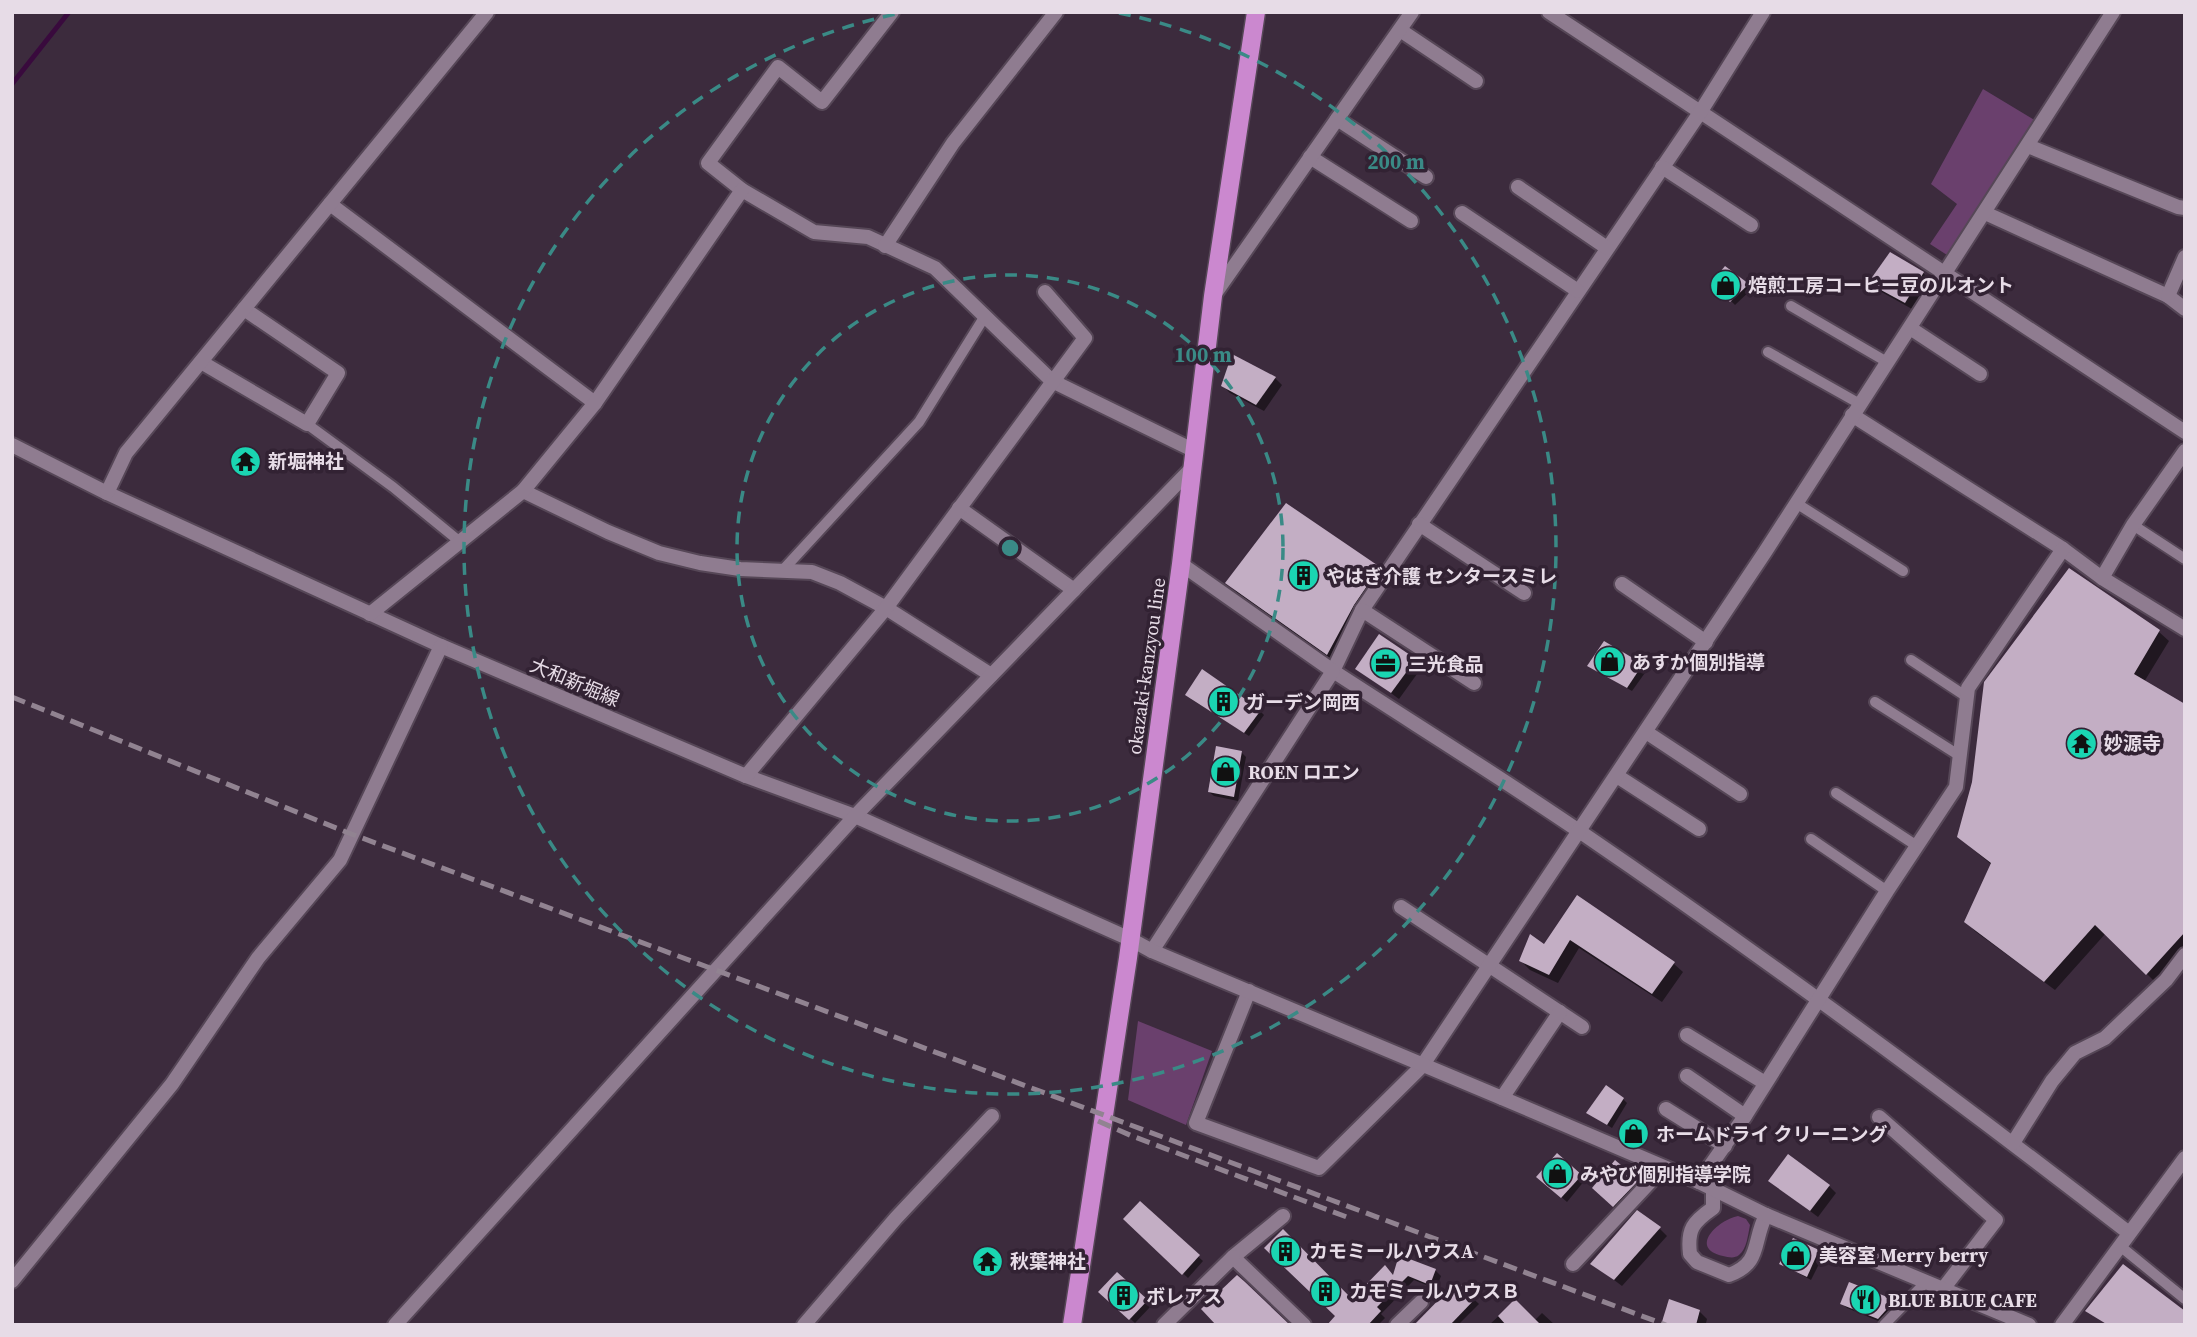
<svg xmlns="http://www.w3.org/2000/svg" width="2197" height="1337" font-family="'Source Serif 4','Noto Sans JP',serif">
<style>
.green{fill:#6a406d}
.shadow{fill:#0007}
.lines{fill:none;stroke-linecap:round;stroke-linejoin:round}
.stream{stroke:#390a3d;stroke-width:5}
.building{fill:#c3aec4}
.service-casing{stroke:#564757;stroke-width:14}
.minor-casing{stroke:#564757;stroke-width:18}
.tertiary-casing{stroke:#564757;stroke-width:18}
.primary-casing{stroke:#564757;stroke-width:21}
.service{stroke:#8f7c90;stroke-width:10}
.minor{stroke:#8f7c90;stroke-width:14}
.tertiary{stroke:#8f7c90;stroke-width:14}
.primary{stroke:#cb88cf;stroke-width:18}
.rail{stroke:#918391;stroke-width:5;stroke-dasharray:14 7;stroke-linecap:butt}
.ring{fill:none;stroke:#3a8a86;stroke-width:3.5;stroke-dasharray:12 9}
.labels{text-anchor:middle;stroke-width:7;stroke-linejoin:round;paint-order:stroke}
.poi-label{font-size:19px;font-weight:bold;fill:#e7dce7;stroke:#322233;text-anchor:start}
.street-label{font-size:19px;fill:#e7dce7;stroke:#322233}
.centre{fill:#3a8a86;stroke:#322233;stroke-width:3.5}
.ring-label{font-size:21px;text-anchor:middle;font-weight:bold;fill:#3a8a86;stroke:#322233;stroke-width:7;stroke-linejoin:round;paint-order:stroke}
</style>
<rect width="100%" height="100%" fill="#3c2b3d"/>
<g class="green">
<path d="M1983,89l53,32 -89,134 -17,-11 27,-40 -26,-20z"/>
<path d="M1138,1021l74,30 -26,74 -58,-25z"/>
<path d="M1738,1216l8,3 4,6c-2,9 -3,24 -11,30 -5,4 -11,2 -16,1 -35,-8 -5,-36 15,-40z"/>
</g>
<g class="shadow">
<path d="M1725,268l27,21 -17,16 -22,-22z"/>
<path d="M1923,273l7,7 -18,29 -34,-19 -8,-7z"/>
<path d="M1275,378l7,7 -18,26 -34,-18 -7,-7z"/>
<path d="M1379,568l9,10 -51,85 -100,-70 -9,-10z"/>
<path d="M2070,570l89,62 10,9 -25,41 41,24v247l-28,31 -51,-51 -51,57 -79,-58 -10,-10 26,-57 -23,-19z"/>
<path d="M1605,643l42,27 -15,21 -43,-25z"/>
<path d="M1414,660l8,7 -23,32 -41,-30z"/>
<path d="M1191,699l69,12 4,4 -15,21z"/>
<path d="M1241,752l5,5 -8,44 -24,-5 -5,-4z"/>
<path d="M1577,898l97,66 9,8 -21,30 -83,-54 -21,35 -28,-13 -9,-9 24,-15z"/>
<path d="M1623,1099l4,4 -15,25 -23,-15z"/>
<path d="M1581,1176l4,4 -18,22 -24,-21z"/>
<path d="M1638,1181l4,4 -24,25 -24,-22z"/>
<path d="M1770,1181l59,5 7,7 -18,24z"/>
<path d="M1140,1204l63,57 -15,17 -63,-59z"/>
<path d="M1660,1229l7,7 -45,50 -29,-22z"/>
<path d="M1818,1251l5,5 -12,24 -30,-16z"/>
<path d="M1400,1258l36,13 5,5 -5,13 -22,-9 -33,34 4,4 -7,7h-48l22,-23 42,-24z"/>
<path d="M1117,1274l34,32 -16,17 -34,-31z"/>
<path d="M1457,1283l22,21 -21,21h-42z"/>
<path d="M1850,1284l44,17 5,5 -16,17 -36,-15 -5,-4z"/>
<path d="M1515,1301l20,19 7,-7 13,12h-66z"/>
<path d="M1699,1311l8,8 -1,4 4,2h-48z"/>
</g>
<g class="lines">
<path class="stream" d="M12,84l57,-72"/>
</g>
<g class="building">
<path d="M1890,252l34,20 -19,31 -37,-20z"/>
<path d="M1725,266l24,18 -19,18 -19,-19z"/>
<path d="M1232,354l44,23 -20,28 -35,-19z"/>
<path d="M1286,503l94,64 -26,38 -27,50 -102,-72z"/>
<path d="M2069,568l91,62 -26,44 51,30v228l-39,43 -51,-50 -51,57 -80,-60 27,-59 -34,-26 15,-55 12,-100z"/>
<path d="M1379,634l37,25 -25,34 -36,-24z"/>
<path d="M1604,641l39,23 -16,24 -40,-22z"/>
<path d="M1202,669l59,41 -17,23 -59,-38z"/>
<path d="M1216,746l26,5 -8,46 -26,-5z"/>
<path d="M1577,895l98,67 -23,32 -82,-54 -21,35 -30,-14 11,-27 14,10z"/>
<path d="M1606,1085l18,13 -17,27 -21,-12z"/>
<path d="M1557,1153l25,22 -21,23 -25,-21z"/>
<path d="M1788,1154l42,31 -20,26 -42,-30z"/>
<path d="M1615,1160l24,20 -26,27 -21,-19z"/>
<path d="M1140,1201l60,54 -18,20 -59,-56z"/>
<path d="M1637,1210l24,17 -47,53 -24,-16z"/>
<path d="M1283,1229l69,70 33,-34 8,10 6,-20 37,14 -6,16 -22,-9 -31,31 4,4 -13,14h-41l8,-9 -71,-68z"/>
<path d="M1793,1238l26,12 -12,27 -28,-13z"/>
<path d="M2123,1264l62,47v14h-77l-23,-14z"/>
<path d="M1117,1272l31,28 -19,20 -31,-28z"/>
<path d="M1237,1275l8,7 45,43h-74l-15,-16z"/>
<path d="M1457,1281l19,17 -26,27h-36z"/>
<path d="M1849,1282l46,18 -17,19 -38,-15z"/>
<path d="M1515,1299l26,26h-35l-8,-9z"/>
<path d="M1669,1299l31,11 -4,15h-35z"/>
</g>
<g class="lines">
<defs>
<g id="service">
<path d="M1791,306l96,56"/>
<path d="M1768,352l92,52"/>
<path d="M307,424l86,63 66,54"/>
<path d="M1796,503l107,68"/>
<path d="M2133,525l52,34"/>
<path d="M782,571l137,-149 66,-106"/>
<path d="M1911,660l56,37"/>
<path d="M1875,702l85,54"/>
<path d="M1836,793l81,53"/>
<path d="M1811,839l76,52"/>
<path d="M2120,1246l65,53"/>
<path d="M1884,1325l42,-43"/>
</g>
<g id="minor">
<path d="M892,12l-70,90 -44,-35 -70,96 34,27 72,42 54,5 67,31 117,113 143,70"/>
<path d="M1549,12l636,420"/>
<path d="M1763,12l-62,99 -339,499 -29,61c83,54 167,106 249,162 186,127 368,261 547,400"/>
<path d="M1400,30l76,51"/>
<path d="M1337,119l89,58"/>
<path d="M2028,146l150,61 7,1"/>
<path d="M1310,157l101,64"/>
<path d="M1662,167l89,58"/>
<path d="M1518,187l89,61"/>
<path d="M330,204l265,199"/>
<path d="M1462,213l116,78"/>
<path d="M1985,213l183,83 17,13"/>
<path d="M885,246l68,-103 103,-131"/>
<path d="M1214,295l198,-283"/>
<path d="M2168,296l17,-39"/>
<path d="M1910,328l70,46"/>
<path d="M201,362l106,62 31,-51 -94,-64"/>
<path d="M1852,415l211,134 39,29 83,51"/>
<path d="M12,445l95,48 334,153 305,130 109,40 275,123"/>
<path d="M523,491l85,41 51,21 41,10 40,6 72,3 28,11 46,25 105,67"/>
<path d="M107,493l19,-40 361,-441"/>
<path d="M959,508l115,82"/>
<path d="M1419,524l105,69"/>
<path d="M2102,578l31,-53 52,-74"/>
<path d="M1622,584l84,58"/>
<path d="M1362,610l112,73"/>
<path d="M370,614l153,-123 72,-88 147,-213"/>
<path d="M1646,732l94,62"/>
<path d="M746,776l140,-168 199,-270 -40,-46"/>
<path d="M1617,776l82,53"/>
<path d="M1401,907l181,120"/>
<path d="M1152,951l181,-280 -152,-107"/>
<path d="M1249,991l-53,132 123,45 103,-102 343,-514 348,-540"/>
<path d="M1687,1035l78,48"/>
<path d="M1687,1076l58,40"/>
<path d="M1502,1098l58,-86"/>
<path d="M1666,1109l59,37"/>
<path d="M1879,1117l117,103 -53,69"/>
<path d="M2013,1143l39,-62 23,-28 30,-15 61,-58 19,-25"/>
<path d="M1699,1182l46,-66 142,-225 69,-104 12,-99 95,-139"/>
<path d="M1713,1189v19c-20,14 -26,21 -23,46l7,8 32,13c33,-12 23,-33 37,-60"/>
<path d="M1283,1216l-50,41 71,68"/>
<path d="M1573,1264l90,-96"/>
<path d="M12,1281l160,-197 86,-126 82,-98 101,-214"/>
<path d="M395,1325l460,-509 338,-349"/>
<path d="M804,1325l92,-107 96,-102"/>
<path d="M1164,1325l69,-68"/>
<path d="M1397,1325l24,-23"/>
<path d="M2062,1325l123,-167"/>
</g>
<path id="tertiary" d="M1130,939l22,12 350,147 197,84 67,33 263,110"/>
<path id="primary" d="M1072,1325l56,-367 53,-394 32,-268 43,-284"/>
</defs>
<use href="#service" class="service-casing"/>
<use href="#minor" class="minor-casing"/>
<use href="#tertiary" class="tertiary-casing"/>
<use href="#primary" class="primary-casing"/>
<use href="#service" class="service"/>
<use href="#minor" class="minor"/>
<use href="#tertiary" class="tertiary"/>
<use href="#primary" class="primary"/>
<g class="rail">
<path d="M12,697l334,135 1320,493"/>
<path d="M1098,1121l34,15 220,83"/>
</g>
</g>
<g class="ring">
<circle cx="1010" cy="548" r="273"/>
<path d="M1119 13A546 546 0 1 1 901 13"/>
</g>
<defs>
<symbol id="shop-disc" viewBox="-11 -11 22 22"><circle r="9.5" fill="#1ad5b2" stroke="#322233"/><path d="M-5-2.5h2.3a2.7 3.5 0 0 1 5.4 0H5L5.5 6h-11ZM-1.5-2.5h3a1.5 2.3 0 0 0-3 0Z" fill="#111"/></symbol>
<symbol id="temple-disc" viewBox="-11 -11 22 22"><circle r="9.5" fill="#1ad5b2" stroke="#322233"/><path d="M0-6L5-2H3V0L6.5 2.5H4V6H1.5V3h-3V6H-4V2.5H-6.5L-3 0V-2H-5Z" fill="#111"/></symbol>
<symbol id="building-disc" viewBox="-11 -11 22 22"><circle r="9.5" fill="#1ad5b2" stroke="#322233"/><path d="M-4-6H4V6H1V3H-1V6H-4ZM-2.5-4.3h1.7v1.8h-1.7ZM.8-4.3h1.7v1.8H.8ZM-2.5-1h1.7V.8h-1.7ZM.8-1h1.7V.8H.8Z" fill="#111"/></symbol>
<symbol id="office-disc" viewBox="-11 -11 22 22"><circle r="9.5" fill="#1ad5b2" stroke="#322233"/><path d="M-6-3h4V-5.5h4V-3h4V5H-6ZM-1-4.5V-3h2v-1.5ZM-6 0V1H6V0Z" fill="#111"/></symbol>
<symbol id="restaurant-disc" viewBox="-11 -11 22 22"><circle r="9.5" fill="#1ad5b2" stroke="#322233"/><path d="M-5-6h1v4h1v-4h1v4h1v-4h1v5L-1.5 .5V6h-2V.5L-5-1ZM5-6V6H3V1.5H1.5Q1.5-4 5-6Z" fill="#111"/></symbol>
</defs>
<g fill-rule="evenodd">
<use href="#shop-disc" x="1708" y="268" width="35" height="35"/>
<use href="#temple-disc" x="228" y="444" width="35" height="35"/>
<use href="#building-disc" x="1286" y="558" width="35" height="35"/>
<use href="#shop-disc" x="1592" y="644" width="35" height="35"/>
<use href="#office-disc" x="1368" y="646" width="35" height="35"/>
<use href="#building-disc" x="1206" y="684" width="35" height="35"/>
<use href="#temple-disc" x="2064" y="726" width="35" height="35"/>
<use href="#shop-disc" x="1208" y="754" width="35" height="35"/>
<use href="#shop-disc" x="1616" y="1116" width="35" height="35"/>
<use href="#shop-disc" x="1540" y="1156" width="35" height="35"/>
<use href="#building-disc" x="1268" y="1234" width="35" height="35"/>
<use href="#shop-disc" x="1778" y="1238" width="35" height="35"/>
<use href="#temple-disc" x="970" y="1244" width="35" height="35"/>
<use href="#building-disc" x="1308" y="1274" width="35" height="35"/>
<use href="#building-disc" x="1106" y="1278" width="35" height="35"/>
<use href="#restaurant-disc" x="1848" y="1282" width="35" height="35"/>
</g>
<g class="labels">
<g class="poi-label">
<text x="1748" y="292">焙煎工房コーヒー豆のルオント</text>
<text x="268" y="468">新堀神社</text>
<text x="1326" y="583">やはぎ介護 センタースミレ</text>
<text x="1632" y="669">あすか個別指導</text>
<text x="1408" y="671">三光食品</text>
<text x="1246" y="709">ガーデン岡西</text>
<text x="2104" y="750">妙源寺</text>
<text x="1248" y="779">ROEN ロエン</text>
<text x="1656" y="1141">ホームドライ クリーニング</text>
<text x="1580" y="1181">みやび個別指導学院</text>
<text x="1309" y="1258">カモミールハウスA</text>
<text x="1819" y="1262">美容室 Merry berry</text>
<text x="1010" y="1268">秋葉神社</text>
<text x="1349" y="1298">カモミールハウスＢ</text>
<text x="1146" y="1303">ボレアス</text>
<text x="1888" y="1307">BLUE BLUE CAFE</text>
</g>
<g class="street-label">
<text transform="translate(1146 666) rotate(-82)" y="7">okazaki-kanzyou line</text>
<text transform="translate(575 682) rotate(23)" y="7">大和新堀線</text>
</g>
</g>
<circle cx="1010" cy="548" r="10" class="centre"/>
<g class="ring-label">
<text x="1396" y="169">200 m</text>
<text x="1203" y="362">100 m</text>
</g>
<rect width="2197" height="1337" fill="none" stroke="#e7dce7" stroke-width="28"/>
</svg>
